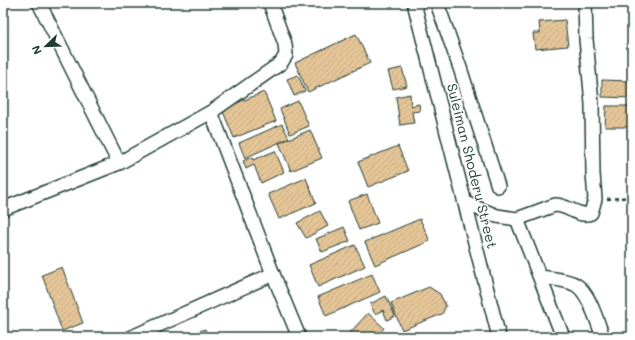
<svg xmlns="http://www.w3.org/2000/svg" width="635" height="340" font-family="Mali,sans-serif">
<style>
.building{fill:url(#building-hatch);stroke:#1f3d34}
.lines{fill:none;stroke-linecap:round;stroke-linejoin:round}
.minor-casing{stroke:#1f3d34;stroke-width:16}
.path{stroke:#1f3d34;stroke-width:2.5;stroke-dasharray:4 3;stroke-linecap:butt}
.minor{stroke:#fff;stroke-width:13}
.labels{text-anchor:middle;stroke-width:3;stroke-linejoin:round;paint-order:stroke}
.street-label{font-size:14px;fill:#1f3d34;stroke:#fff}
</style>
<defs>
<pattern id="building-hatch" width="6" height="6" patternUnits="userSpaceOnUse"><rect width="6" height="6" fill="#e5c597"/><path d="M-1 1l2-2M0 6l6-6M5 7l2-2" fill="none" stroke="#c4aa83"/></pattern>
</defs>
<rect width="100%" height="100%" fill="#fff"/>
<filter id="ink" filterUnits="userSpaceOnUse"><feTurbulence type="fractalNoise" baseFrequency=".025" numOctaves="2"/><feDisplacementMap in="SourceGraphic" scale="8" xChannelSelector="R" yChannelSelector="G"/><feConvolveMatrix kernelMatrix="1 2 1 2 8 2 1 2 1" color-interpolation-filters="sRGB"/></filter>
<g filter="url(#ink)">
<g class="building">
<path d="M629,4h3v34h-4z"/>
<path d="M565,20l3,26 -33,3 -2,-16h7l-1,-11z"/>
<path d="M356,34l14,29 -62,29 -13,-29z"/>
<path d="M402,68l5,18 -14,3 -5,-18z"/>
<path d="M298,75l7,16 -11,5 -7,-17z"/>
<path d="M602,80l29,1v17l-29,-1z"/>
<path d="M264,92l12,29 -42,17 -12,-29z"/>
<path d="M410,94l1,12 8,-2 1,7 -8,1 2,11 -14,2 -4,-28z"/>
<path d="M298,101l11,25 -19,8 -10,-25z"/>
<path d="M606,106h26v21h-27z"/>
<path d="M282,124l7,14 -44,20 -6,-15z"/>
<path d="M310,130l12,28 -31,13 -12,-28z"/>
<path d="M398,146l10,25 -40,16 -10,-25z"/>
<path d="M275,151l9,21 -23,11 -7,-18 -8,4 -3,-8 9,-4 1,3z"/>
<path d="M306,178l10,25 -37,16 -11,-25z"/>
<path d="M367,194l11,29 -19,7 -11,-29z"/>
<path d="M320,211l8,15 -22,12 -9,-15z"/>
<path d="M420,219l10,22 -55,24 -10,-23z"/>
<path d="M344,227l6,14 -28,11 -6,-13z"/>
<path d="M355,245l10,21 -47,21 -9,-22z"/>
<path d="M62,267l21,56 -21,8 -20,-56z"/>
<path d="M372,274l8,18 -54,24 -8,-19z"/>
<path d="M429,287l11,7 6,12 -4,8 -40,16 -11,-27z"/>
<path d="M386,296l9,20 -8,4 -4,-10 -8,4 -5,-10z"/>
<path d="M368,313l16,15 -8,9h-30z"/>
<path d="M205,329l3,8h-25z"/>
</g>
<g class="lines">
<defs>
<g id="minor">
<path d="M39,3l80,160"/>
<path d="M414,3l85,334"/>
<path d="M437,3l23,65 38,118"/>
<path d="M211,112l62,162 26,63"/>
<path d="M465,203l32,13 20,3 38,-14c13,0 24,13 36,8l4,-14 -2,-25 -1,-70 -6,-65 -1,-36"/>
<path d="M3,209l116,-46 92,-51 70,-49 5,-8 -1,-11 -15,-41"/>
<path d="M517,219l46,118"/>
<path d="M540,277c12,2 26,2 36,8 13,7 22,39 27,52"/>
<path d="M132,337l141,-63"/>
</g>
</defs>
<use href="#minor" class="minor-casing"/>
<path class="path" d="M607,199l25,-2"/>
<use href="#minor" class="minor"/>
</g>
</g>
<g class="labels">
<g class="street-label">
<text transform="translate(472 166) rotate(76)" y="5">Suleiman Shoderu Street</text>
</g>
</g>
<rect width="635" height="340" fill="none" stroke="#fff" stroke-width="16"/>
<rect x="8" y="8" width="619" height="324" fill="none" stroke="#1f3d34" stroke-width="1.5" filter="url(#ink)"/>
<g transform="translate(46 46) rotate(247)" stroke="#ffffff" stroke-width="3" paint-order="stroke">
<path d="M0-3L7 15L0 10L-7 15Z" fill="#1f3d34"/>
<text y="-6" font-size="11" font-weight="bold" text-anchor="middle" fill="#1f3d34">N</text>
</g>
</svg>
